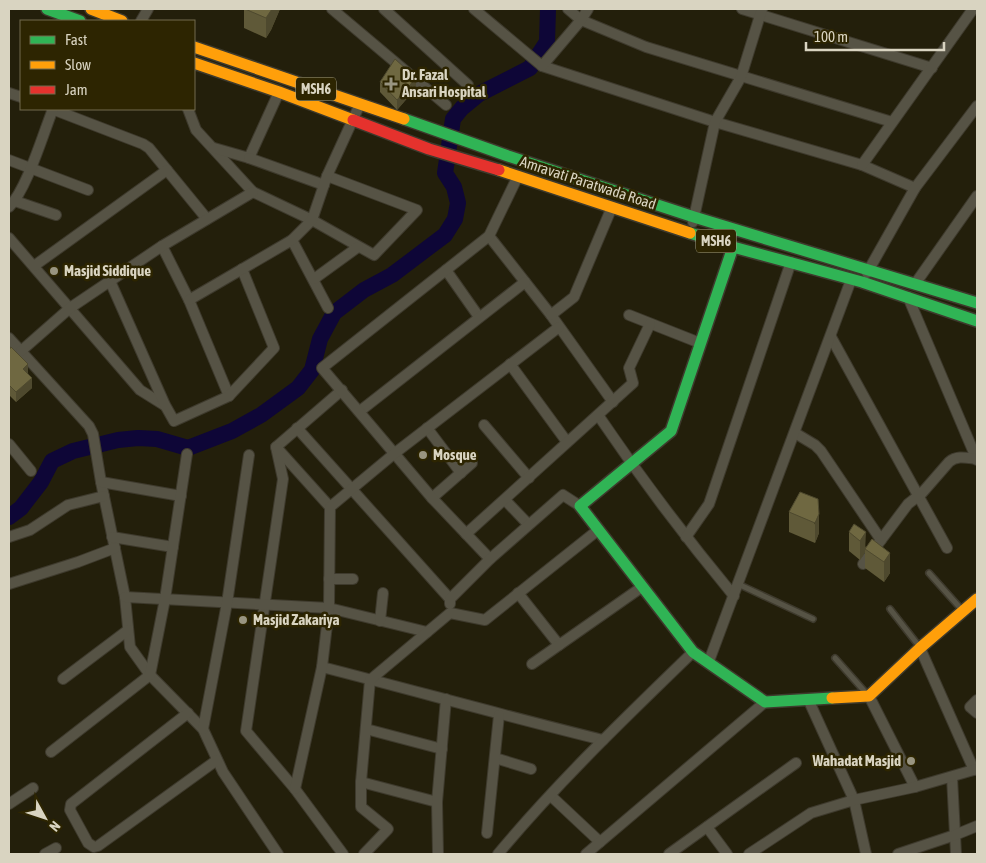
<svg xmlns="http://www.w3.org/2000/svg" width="986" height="863" font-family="'Asap Condensed',sans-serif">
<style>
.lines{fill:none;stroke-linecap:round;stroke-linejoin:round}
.river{stroke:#0e0637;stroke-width:16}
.lane-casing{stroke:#3e3a2d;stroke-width:8}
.street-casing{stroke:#3e3a2d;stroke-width:12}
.fast-casing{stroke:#3e3a2d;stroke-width:14}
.slow-casing{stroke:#3e3a2d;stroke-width:14}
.jam-casing{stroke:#3e3a2d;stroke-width:14}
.lane{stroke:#565345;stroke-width:5}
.street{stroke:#565345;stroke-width:10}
.fast{stroke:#30b455;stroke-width:11}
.slow{stroke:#ff9f0a;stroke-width:11}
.jam{stroke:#e5322d;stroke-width:11}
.wall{fill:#5f5938}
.shaded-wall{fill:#4e492e}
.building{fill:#6f6841;stroke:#4e492e}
.poi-dot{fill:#999581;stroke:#2d2501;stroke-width:2}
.labels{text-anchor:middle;stroke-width:5;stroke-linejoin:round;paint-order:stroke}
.shield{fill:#2d2501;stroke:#a5a087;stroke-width:1}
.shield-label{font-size:14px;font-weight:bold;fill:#d9d4c1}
.poi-label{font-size:15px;font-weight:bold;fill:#d9d4c1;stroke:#2d2501;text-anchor:start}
.street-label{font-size:15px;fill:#d9d4c1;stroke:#2d2501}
</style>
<rect width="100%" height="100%" fill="#231f0b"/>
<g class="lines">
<path class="river" d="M9,517l12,-9 20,-26 11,-21 21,-10 45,-11 20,-2 19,1 31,9 44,-17 29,-16 37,-27 14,-18 8,-31 14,-26 30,-23 28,-15 53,-40 10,-16 3,-16 -4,-16 -9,-14 8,-54 9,-11 17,-14 51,-26 17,-26 1,-33"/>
<defs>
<g id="lane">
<path d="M929,573l33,37"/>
<path d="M738,584l75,35"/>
<path d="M890,609l29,37"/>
<path d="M835,658l31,35"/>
</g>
<g id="street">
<path d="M332,9l114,96"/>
<path d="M384,9l84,76"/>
<path d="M474,9l68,57 173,56 147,43 53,23"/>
<path d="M568,9l13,11 65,27 246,75"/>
<path d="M742,9l190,59"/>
<path d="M141,21l7,-12"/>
<path d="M542,66l39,-46 7,-11"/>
<path d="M9,93l12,4"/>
<path d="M52,109l91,35 6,4 58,71"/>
<path d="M188,109l8,21 57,62 59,28 62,35 43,-45 -90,-34"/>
<path d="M214,148l35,10 30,-66"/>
<path d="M249,158l75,27"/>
<path d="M9,160l79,30"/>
<path d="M862,165l111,-156"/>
<path d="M15,201l41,14"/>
<path d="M9,207c18,-18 34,-73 44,-98"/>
<path d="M693,222l22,-100 26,-45 21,-68"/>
<path d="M489,236l62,79 62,87"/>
<path d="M9,238l131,152 24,15"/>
<path d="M292,240l36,68"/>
<path d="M162,246l27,54 40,96"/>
<path d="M34,266l133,-96"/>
<path d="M446,270l33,47"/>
<path d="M867,273l48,-85 62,-82"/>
<path d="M314,279l44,-32"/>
<path d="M110,281l55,124 9,16 55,-25 45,-48 -32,-79"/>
<path d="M915,284l62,-88"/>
<path d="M908,297l69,163"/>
<path d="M189,300l103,-60 20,-20 15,-44 33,-72"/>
<path d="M551,315l23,-18 38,-90"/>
<path d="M629,315l71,28"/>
<path d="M831,337l116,211"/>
<path d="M9,338l80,88 4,8 8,48 24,115 5,50 20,28 53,54 20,43 55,82"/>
<path d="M21,351l49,-43 92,-62 91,-54"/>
<path d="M510,364l57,78"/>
<path d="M360,411l165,-129"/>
<path d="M598,415c42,62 88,123 136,181"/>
<path d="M484,425l45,53"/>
<path d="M297,428l153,171"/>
<path d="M427,428l34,45"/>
<path d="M795,433l20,12 6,6 60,89"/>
<path d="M9,444l22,27"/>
<path d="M276,447l7,32 -37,252 49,58 48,65"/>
<path d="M276,447l66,-57"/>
<path d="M277,448l53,59"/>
<path d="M101,482l80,14"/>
<path d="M432,498l40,-35"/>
<path d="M505,500l23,24"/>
<path d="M466,534l167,-151 -4,-15 21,-44"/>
<path d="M9,537l21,-7 38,-25 36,-9"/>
<path d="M112,537l61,10"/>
<path d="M686,537l23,-33 82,-242"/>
<path d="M490,559l-58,-61 -110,-130 167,-132 29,-60"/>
<path d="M863,564l45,-60 14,-11 27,-31c8,-7 18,-4 28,-3"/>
<path d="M329,579h24"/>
<path d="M9,584l69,-22 37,-14"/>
<path d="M518,593l41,52"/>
<path d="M125,597l204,11 98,24"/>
<path d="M450,604v-5l40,-40 73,-64 17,11"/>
<path d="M380,621l3,-28"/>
<path d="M920,648l54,122"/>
<path d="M709,661l142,-381"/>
<path d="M532,664l110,-77"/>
<path d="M322,667c94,24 187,50 281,73"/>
<path d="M63,679l65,-49"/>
<path d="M869,696l46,91"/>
<path d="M808,699l46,101 12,54"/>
<path d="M977,700l-7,7 7,6"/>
<path d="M188,713l-117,91 -1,6 18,33 6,4 4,-1 119,-86"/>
<path d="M203,729l24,-126 22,-148"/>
<path d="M366,729l76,20"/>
<path d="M51,752l99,-77 15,-76 22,-145"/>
<path d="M495,758l36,11"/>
<path d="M952,777l4,77"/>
<path d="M361,782l76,20"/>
<path d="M295,789l27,-122 7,-59 1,-101 65,-54 164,-126"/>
<path d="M551,796l49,46"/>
<path d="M9,804l24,-16"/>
<path d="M707,827l20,27"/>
<path d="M487,833l12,-118"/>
<path d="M45,854l11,-6"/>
<path d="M364,854l24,-25 -27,-22v-25l9,-102 80,-67 35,7 113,-90"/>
<path d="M438,854l-1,-52 9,-103"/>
<path d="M498,854c60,-72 128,-137 195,-202"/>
<path d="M586,854l179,-152"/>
<path d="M669,854l127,-91"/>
<path d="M749,854l62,-41 43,-13 61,-13 62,-18"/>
<path d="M898,854l57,-19 22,-9"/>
</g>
<g id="fast">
<path d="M47,9l33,12"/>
<path d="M404,119l104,37 186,61 283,86"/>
<path d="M690,233l43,14 129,35 115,39"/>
<path d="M733,247l-62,184 -91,75 113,146 72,50 67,-4"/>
</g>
<g id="slow">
<path d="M91,9l31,12"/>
<path d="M194,47l210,72"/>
<path d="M194,63l85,29 74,28"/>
<path d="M499,170l191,63"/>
<path d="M832,698l37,-2 51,-48 57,-49"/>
</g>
<path id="jam" d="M353,120l76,29 70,21"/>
</defs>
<use href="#lane" class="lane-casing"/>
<use href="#street" class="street-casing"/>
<use href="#fast" class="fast-casing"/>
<use href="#slow" class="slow-casing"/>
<use href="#jam" class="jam-casing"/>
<use href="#lane" class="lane"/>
<use href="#street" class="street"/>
<use href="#fast" class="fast"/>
<use href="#slow" class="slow"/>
<use href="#jam" class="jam"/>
</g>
<g class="wall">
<path d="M244,9h36l-9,21 -5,8 -22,-10z"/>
<path d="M380,82l36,6 -19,22 -17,-18z"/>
<path d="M9,350l19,23 4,15 -16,14 -7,-7z"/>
<path d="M800,492l19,41 -4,10 -26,-11v-20z"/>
<path d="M854,524l12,24 6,-9 18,34 -6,9 -19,-14v-16l-5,8 -11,-9v-19z"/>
</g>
<g class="shaded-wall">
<path d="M272,9h8l-9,21 -5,8v-20z"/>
<path d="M416,78v10l-19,22v-10z"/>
<path d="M28,364v10l-5,-5z"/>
<path d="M32,378v10l-16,14v-10z"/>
<path d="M819,514v19l-4,10v-20z"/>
<path d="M866,532l-1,20 -5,8v-19z"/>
<path d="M890,553v20l-6,9v-20z"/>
</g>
<g class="building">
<path d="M245,9h27l-6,9z"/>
<path d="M395,59l21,19 -19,22 -17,-18z"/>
<path d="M11,347l17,17 -5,5 9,9 -16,14 -7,-7v-35z"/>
<path d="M800,492l18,7 1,15 -4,9 -26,-11z"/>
<path d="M854,524l12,8 -6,9 -11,-9z"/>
<path d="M872,539l18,14 -6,9 -19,-13z"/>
</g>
<g class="poi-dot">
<path d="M388.5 76.5h5v5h5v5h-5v5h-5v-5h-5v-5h5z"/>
<circle cx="54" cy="271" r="5"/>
<circle cx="423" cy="455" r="5"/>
<circle cx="243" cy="620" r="5"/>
<circle cx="911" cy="761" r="5"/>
</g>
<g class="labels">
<g class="shield">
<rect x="296" y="77.5" width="40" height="23" rx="4"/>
<rect x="696" y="229.5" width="40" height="23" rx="4"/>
</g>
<g class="shield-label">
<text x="316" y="94">MSH6</text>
<text x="716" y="246">MSH6</text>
</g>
<g class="poi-label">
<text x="402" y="80">Dr. Fazal<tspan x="402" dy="17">Ansari Hospital</tspan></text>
<text x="64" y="276">Masjid Siddique</text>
<text x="433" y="460">Mosque</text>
<text x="253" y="625">Masjid Zakariya</text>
<text x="901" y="766" text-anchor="end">Wahadat Masjid</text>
</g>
<g class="street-label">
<text transform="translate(588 183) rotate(18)" y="5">Amravati Paratwada Road</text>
</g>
</g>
<rect width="986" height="863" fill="none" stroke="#d9d4c1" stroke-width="20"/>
<rect x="20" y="20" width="175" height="90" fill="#2d2501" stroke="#726b4e"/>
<rect x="30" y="36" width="25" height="8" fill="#30b455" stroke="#726b4e"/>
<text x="65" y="45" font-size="15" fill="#d9d4c1">Fast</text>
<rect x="30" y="61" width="25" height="8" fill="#ff9f0a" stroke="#726b4e"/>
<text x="65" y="70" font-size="15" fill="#d9d4c1">Slow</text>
<rect x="30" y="86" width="25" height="8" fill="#e5322d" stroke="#726b4e"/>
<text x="65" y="95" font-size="15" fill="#d9d4c1">Jam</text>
<g transform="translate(45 818) rotate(130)" stroke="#2d2501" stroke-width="4" paint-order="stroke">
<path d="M0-4L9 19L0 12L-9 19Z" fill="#d9d4c1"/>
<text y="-8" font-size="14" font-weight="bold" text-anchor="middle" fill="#d9d4c1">N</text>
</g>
<path d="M806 42v8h138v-8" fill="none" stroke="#d9d4c1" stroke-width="2.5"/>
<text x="814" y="42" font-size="15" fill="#d9d4c1" stroke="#2d2501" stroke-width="4" paint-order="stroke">100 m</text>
</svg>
